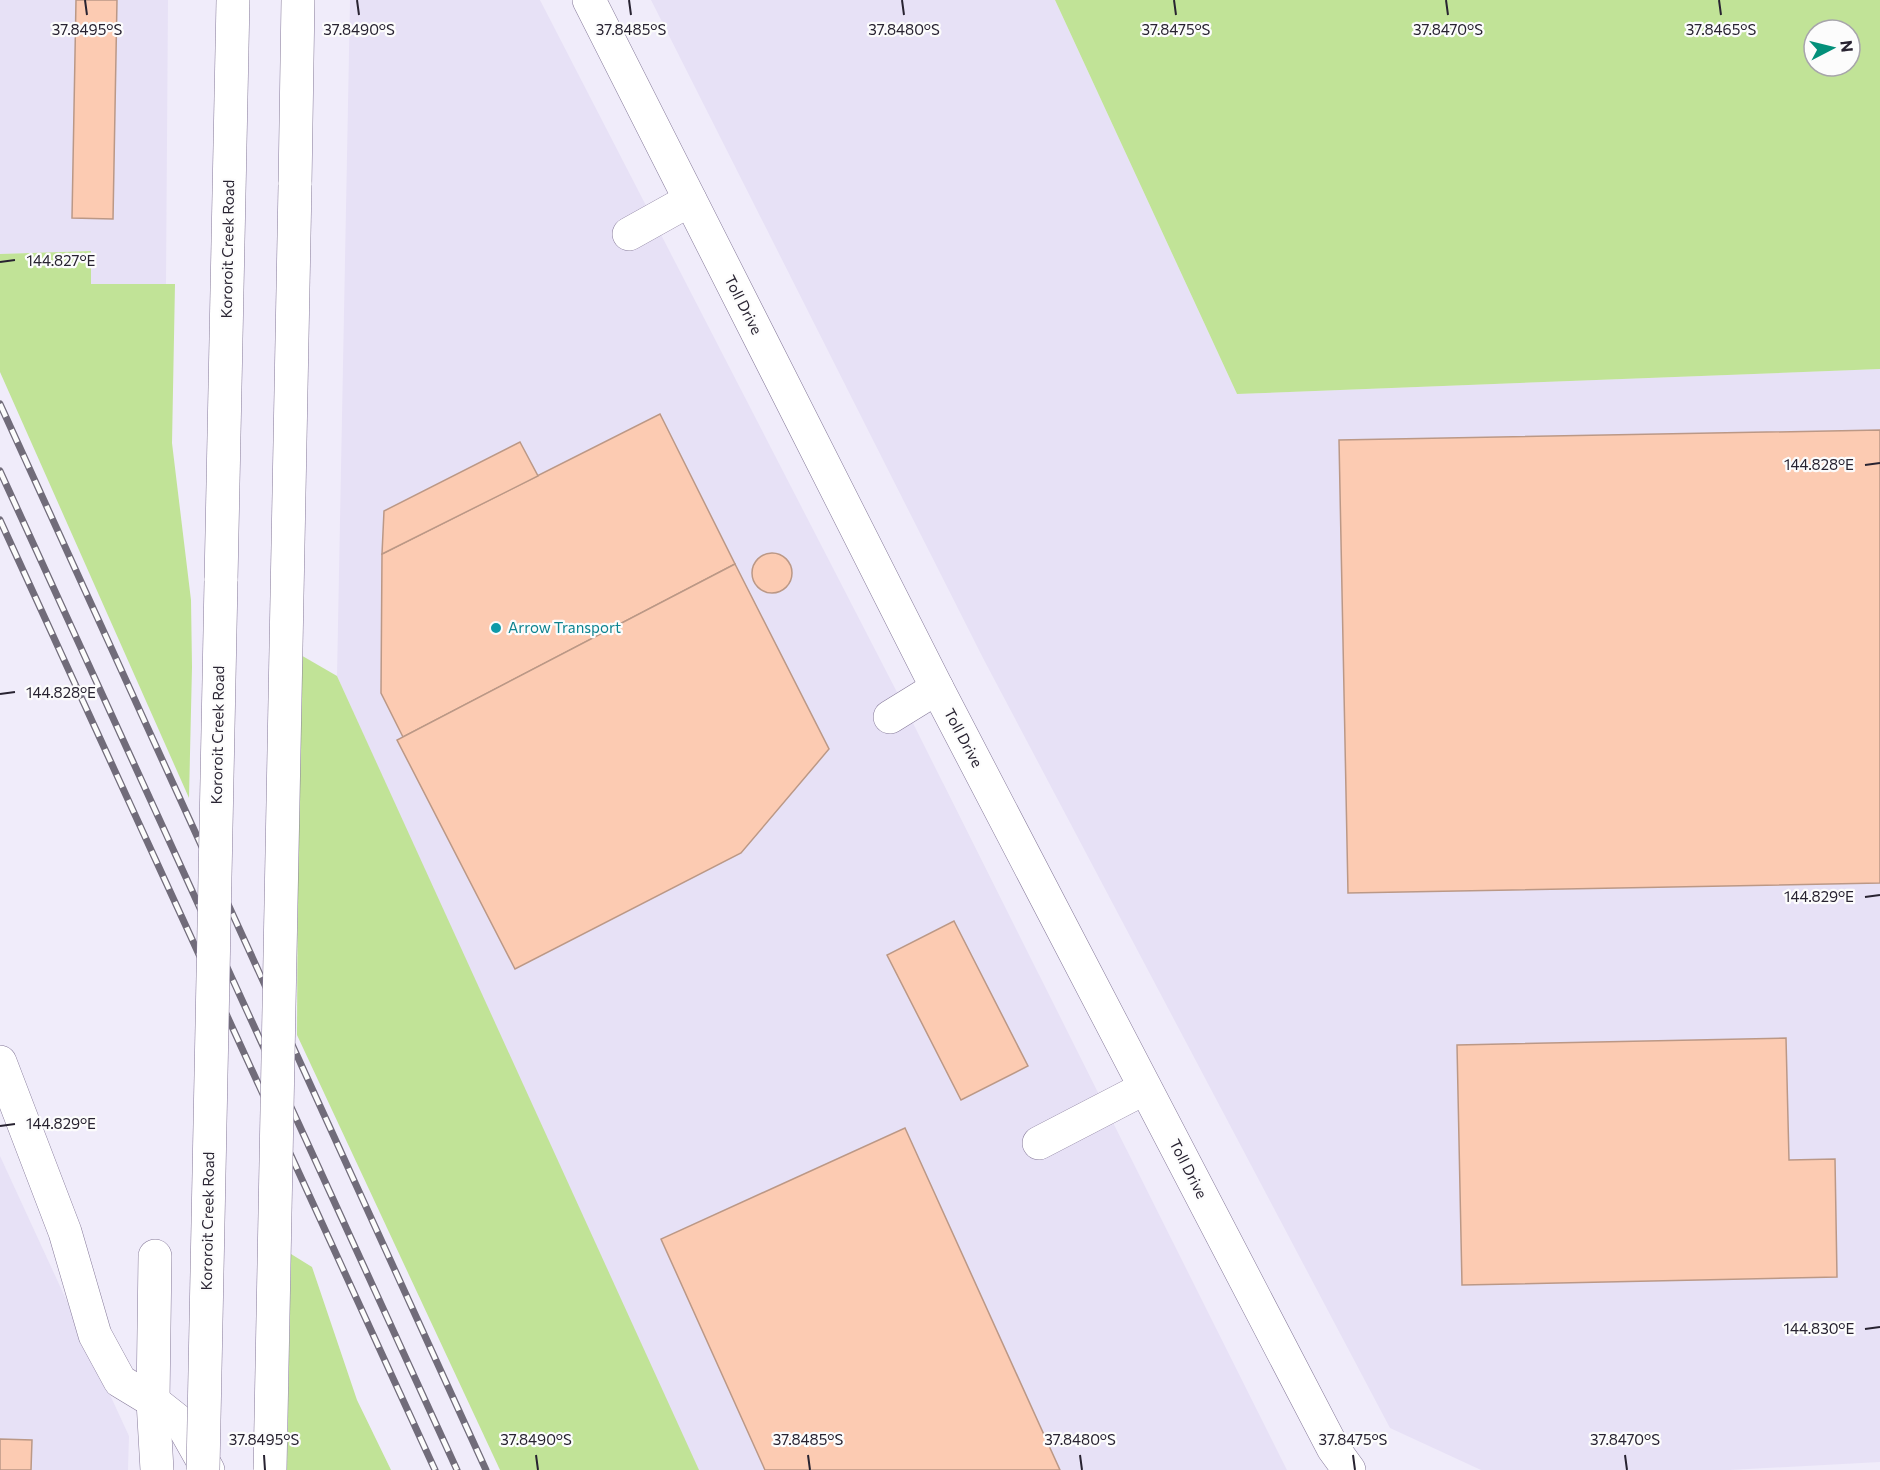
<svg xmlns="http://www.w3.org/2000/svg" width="1880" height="1470" font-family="Commissioner,sans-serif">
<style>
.industrial{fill:#e7e1f6}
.green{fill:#c1e397;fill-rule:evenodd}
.building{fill:#fccbb2;stroke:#bb9886;stroke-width:1.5}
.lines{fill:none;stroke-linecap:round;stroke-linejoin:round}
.minor-casing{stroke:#867a9a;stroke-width:34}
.major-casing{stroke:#867a9a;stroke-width:34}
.minor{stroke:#fff;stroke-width:33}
.major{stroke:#fff;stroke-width:33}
.rail-casing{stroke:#716c7a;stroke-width:7}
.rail{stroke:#fcfcfc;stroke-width:4.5;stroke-dasharray:14;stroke-linecap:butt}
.major-bridge-casing{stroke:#867a9a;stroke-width:34;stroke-linecap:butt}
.major-bridge{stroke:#fff;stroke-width:33}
.ticks{fill:none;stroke:#282331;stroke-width:2}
.culture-dot{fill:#0f9aa8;stroke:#fcfcfc;stroke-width:2}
.labels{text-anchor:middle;stroke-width:4.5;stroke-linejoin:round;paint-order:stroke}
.street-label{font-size:15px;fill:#282331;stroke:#fcfcfc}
.culture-label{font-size:15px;fill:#0d838f;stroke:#fcfcfc;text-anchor:start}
.ticks-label{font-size:15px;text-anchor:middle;fill:#282331;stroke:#fcfcfc;stroke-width:4.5;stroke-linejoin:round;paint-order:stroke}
</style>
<rect width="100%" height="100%" fill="#f0ecfa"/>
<g class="industrial">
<path d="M0,0h168l-2,284h-75l-1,-33 -90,3z"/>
<path d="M350,0h190l376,729 371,741h-593l-357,-794z"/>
<path d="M651,0h404l182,394 643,-25v1093l-150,8h-249l-91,-42 -406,-768z"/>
<path d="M0,1156l129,280 -1,34h-128z"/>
</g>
<g class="green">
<path d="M1055,0h825v369l-643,25zM1814,30h36v36h-36z"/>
<path d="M91,251v33h84l-3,159 19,157 1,67 -3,131 -189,-426v-118z"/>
<path d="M299,654l38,22 362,794h-199l-203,-435z"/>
<path d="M291,1254l21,13 45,133 34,70h-104z"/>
</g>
<g class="building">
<path d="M76,0h41l-4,219 -41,-1z"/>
<path d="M660,414l75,150 -332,173 -22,-44 1,-139z"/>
<path d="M1880,430v453l-532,10 -9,-453z"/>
<path d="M520,442l18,34 -156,78 2,-43z"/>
<circle cx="772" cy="573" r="20"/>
<path d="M735,564l94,185 -88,104 -226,116 -118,-229z"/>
<path d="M954,921l74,145 -67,34 -74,-145z"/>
<path d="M1786,1038l3,122 46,-1 2,118 -375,8 -5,-240z"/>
<path d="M905,1128l155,342h-295l-104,-231z"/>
<path d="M0,1439l32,1 -1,30h-31z"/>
</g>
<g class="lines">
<defs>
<g id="minor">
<path d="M589,0l348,688 396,760 16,22"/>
<path d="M629,234l61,-34"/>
<path d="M890,717l47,-29"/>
<path d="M0,1062l65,170 30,103 25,46 33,20 29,23 26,46"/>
<path d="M1039,1143l106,-55"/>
<path d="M155,1256l-2,145 4,69"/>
</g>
<g id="major">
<path d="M295,185l3,-185"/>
<path d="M221,581l12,-581"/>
</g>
</defs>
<use href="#minor" class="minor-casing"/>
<use href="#major" class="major-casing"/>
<use href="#minor" class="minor"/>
<use href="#major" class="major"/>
<defs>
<g id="rail">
<path d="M0,404l486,1066"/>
<path d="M0,471l457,999"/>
<path d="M0,520l435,950"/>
</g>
</defs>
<use href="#rail" class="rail-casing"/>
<use href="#rail" class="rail"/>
<defs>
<g id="major-bridge">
<path d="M203,1470l18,-889"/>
<path d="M270,1470l25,-1285"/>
</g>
</defs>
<use href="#major-bridge" class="major-bridge-casing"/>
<use href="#major-bridge" class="major-bridge"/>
</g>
<path class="ticks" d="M85,0l2,15M357,0l2,15M629,0l2,15M902,0l2,15M1174,0l2,15M1446,0l2,15M1719,0l2,15M0,262l15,-2M1865,465l15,-2M0,694l15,-2M1865,897l15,-2M0,1126l15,-2M1865,1329l15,-2M264,1455l1,15M536,1455l2,15M808,1455l2,15M1080,1455l2,15M1353,1455l2,15M1625,1455l2,15"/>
<circle class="culture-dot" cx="496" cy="628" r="6"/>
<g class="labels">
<g class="street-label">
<text transform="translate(228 249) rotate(-89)" y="5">Kororoit Creek Road</text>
<text transform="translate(743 305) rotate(63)" y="5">Toll Drive</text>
<text transform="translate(218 735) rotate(-89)" y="5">Kororoit Creek Road</text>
<text transform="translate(963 738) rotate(62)" y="5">Toll Drive</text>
<text transform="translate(1188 1169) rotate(63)" y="5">Toll Drive</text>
<text transform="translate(208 1221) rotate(-89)" y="5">Kororoit Creek Road</text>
</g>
<g class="culture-label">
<text x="508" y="633">Arrow Transport</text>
</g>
</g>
<g class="ticks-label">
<text x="87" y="35">37.8495°S</text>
<text x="359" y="35">37.8490°S</text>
<text x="631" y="35">37.8485°S</text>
<text x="904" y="35">37.8480°S</text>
<text x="1176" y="35">37.8475°S</text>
<text x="1448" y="35">37.8470°S</text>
<text x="1721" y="35">37.8465°S</text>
<text x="61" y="266">144.827°E</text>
<text x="1819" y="470">144.828°E</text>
<text x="61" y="698">144.828°E</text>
<text x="1819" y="902">144.829°E</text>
<text x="61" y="1129">144.829°E</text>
<text x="1819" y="1334">144.830°E</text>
<text x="264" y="1445">37.8495°S</text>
<text x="536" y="1445">37.8490°S</text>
<text x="808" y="1445">37.8485°S</text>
<text x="1080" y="1445">37.8480°S</text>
<text x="1353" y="1445">37.8475°S</text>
<text x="1625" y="1445">37.8470°S</text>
</g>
<g transform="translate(1832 48) rotate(83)"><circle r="28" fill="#fcfcfc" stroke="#a7a5ab" stroke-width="1.5"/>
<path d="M0-4.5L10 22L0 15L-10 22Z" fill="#03907a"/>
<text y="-9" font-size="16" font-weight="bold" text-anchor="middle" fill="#282331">N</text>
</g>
</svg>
